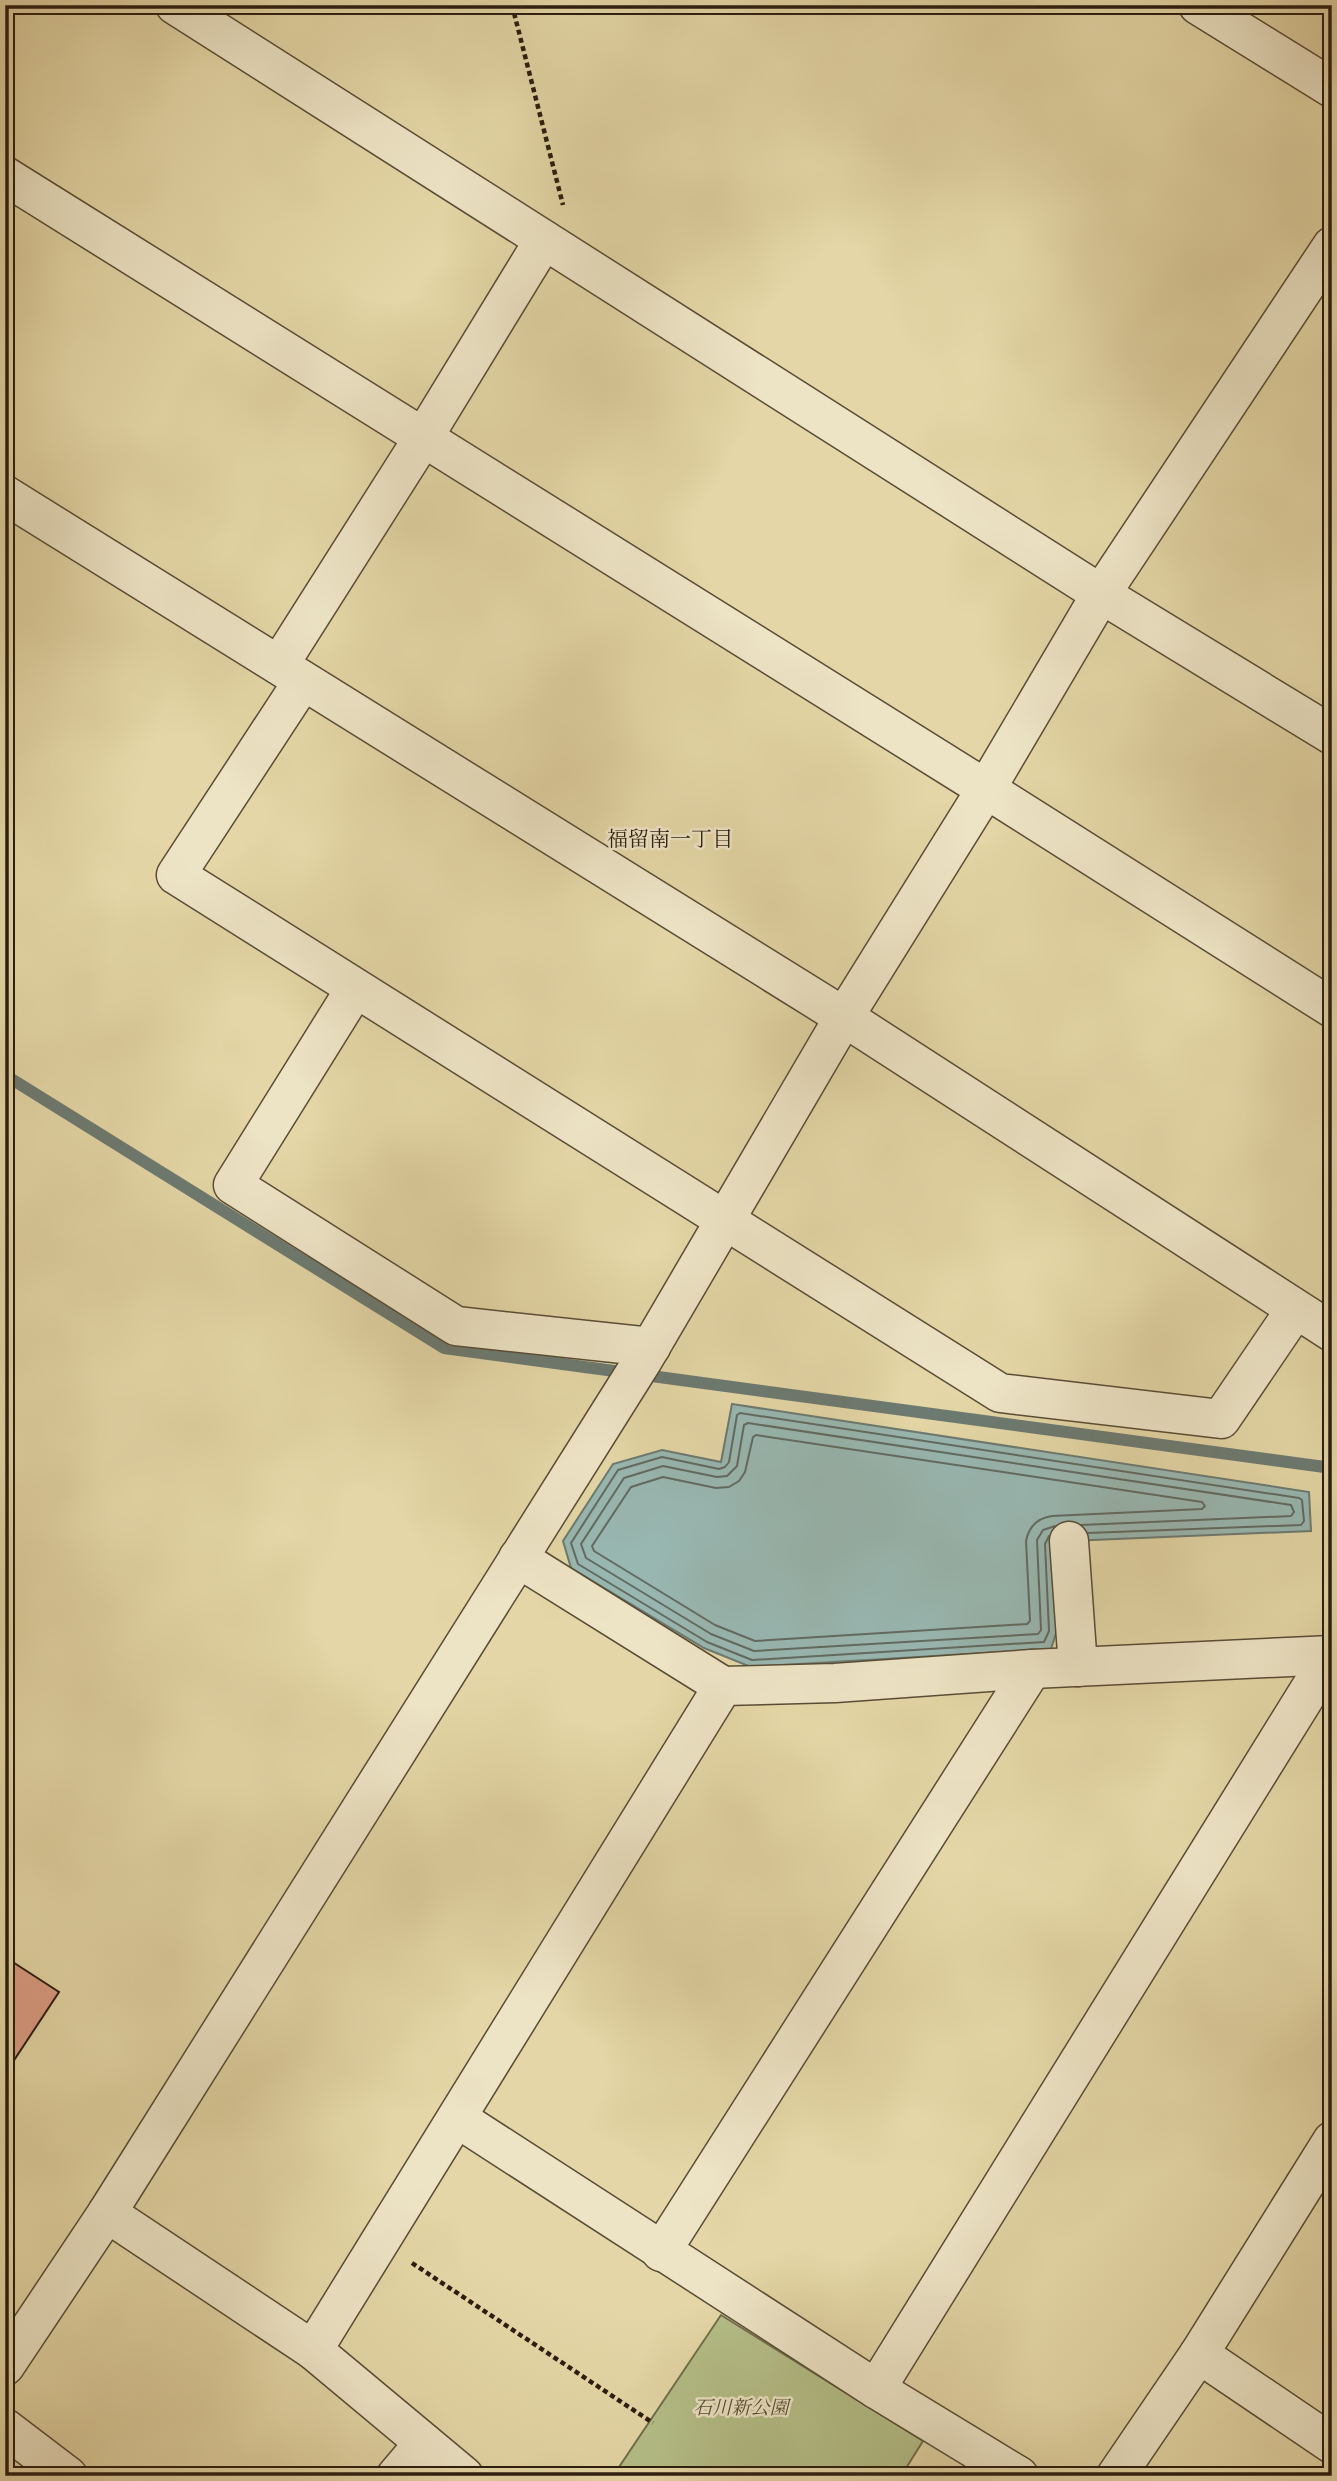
<svg xmlns="http://www.w3.org/2000/svg" width="1337" height="2481" font-family="'IM FELL Great Primer','Noto Serif JP',serif">
<style>
.green{fill:#b4be87;stroke:#706e4c;stroke-width:2}
.water{fill:#98b7b1;stroke:#6c7a71;stroke-width:2}
.lines{fill:none;stroke-linecap:round;stroke-linejoin:round}
.shore{stroke:#626a61;stroke-width:2}
.stream{stroke:#6c7a71;stroke-width:12}
.building{fill:#da9d82;stroke:#2b1e11;stroke-width:2}
.minor-casing{stroke:#594c36;stroke-width:41}
.path{stroke:#2b1e11;stroke-width:4.5;stroke-dasharray:5 3.5;stroke-linecap:butt}
.minor{stroke:#ede4c5;stroke-width:38}
.labels{text-anchor:middle;stroke-width:5;stroke-linejoin:round;paint-order:stroke}
.park-label{font-size:19px;font-style:italic;fill:#544e34;stroke:#ede4c5}
.neighbourhood-label{font-size:21px;fill:#2b1e11;stroke:#ede4c5}
</style>
<rect width="100%" height="100%" fill="#e4d6a6"/>
<filter id="stains"><feTurbulence type="fractalNoise" baseFrequency=".00286" numOctaves="4"/><feColorMatrix values="0 0 0 0 .2 0 0 0 0 .09 0 0 0 0 .02 0 0 0 .5 -.17"/></filter>
<radialGradient id="worn" r=".72"><stop offset=".6" stop-color="#630" stop-opacity="0"/><stop offset="1" stop-color="#630" stop-opacity=".3"/></radialGradient>
<path class="green" d="M721,2315l202,126 -22,35h-288z"/>
<path class="water" d="M732,1404l577,88 2,39 -242,10 -13,92 -5,16 -300,18 -47,-19 -133,-80 -8,-27 50,-77 49,-14 59,12z"/>
<g class="lines">
<g class="shore">
<path d="M756,1435l446,67 3,4 -3,3 -150,7c-14,2 -23,10 -26,25l4,80 -3,3 -272,17 -40,-16 -121,-74 -2,-5 39,-59 32,-10 53,11 13,-1 10,-6 6,-9 8,-35z"/>
<path d="M1055,1526l-12,4 -6,10 4,90 -3,4 -284,17 -43,-17 -125,-76 -5,-14 43,-66 39,-12 54,11 10,-1 10,-10 7,-41 4,-2 543,82 3,7 -3,4 -210,9"/>
<path d="M1049,1536l-4,8 4,87 -5,11 -292,18 -45,-18 -129,-78 -7,-21 47,-73 44,-13 57,12 6,-2 4,-5 8,-47 3,-2 559,85 3,2 2,21 -3,4 -213,8"/>
</g>
<path class="stream" d="M5,1075l439,273 888,120"/>
</g>
<path class="building" d="M5,1957l54,35 -54,82z"/>
<g class="lines">
<defs>
<g id="minor">
<path d="M175,5l926,589 231,141"/>
<path d="M1198,5l134,83"/>
<path d="M5,176l981,613 346,219"/>
<path d="M5,495l839,522 488,315"/>
<path d="M279,665l144,-227 121,-198"/>
<path d="M303,681l-127,194 824,518 221,26 74,-109"/>
<path d="M355,989l-122,196 223,141 195,21"/>
<path d="M1069,1541l9,126"/>
<path d="M518,1558l205,128 112,-3 197,-14 300,-14"/>
<path d="M457,2118l419,271 143,87"/>
<path d="M107,2213l206,137 151,126"/>
<path d="M661,2252l371,-583"/>
<path d="M313,2350l410,-664"/>
<path d="M1199,2354l133,90"/>
<path d="M5,2366l102,-153 536,-853 201,-343 142,-228 115,-195 231,-348"/>
<path d="M876,2389l455,-734"/>
<path d="M5,2428l63,48"/>
<path d="M396,2476l28,-33"/>
<path d="M1116,2476l83,-122 133,-213"/>
</g>
</defs>
<use href="#minor" class="minor-casing"/>
<g class="path">
<path d="M512,5l51,200"/>
<path d="M412,2263l241,160"/>
</g>
<use href="#minor" class="minor"/>
</g>
<g class="labels">
<g class="park-label">
<text x="741" y="2414">石川新公園</text>
</g>
<g class="neighbourhood-label">
<text x="670" y="846">福留南一丁目</text>
</g>
</g>
<rect width="1337" height="2481" fill="none" stroke="#e4d6a6" stroke-width="28"/>
<rect x="7" y="7" width="1323" height="2467" fill="none" stroke="#2b1e11" stroke-width="3.5"/>
<rect x="14" y="14" width="1309" height="2453" fill="none" stroke="#2b1e11" stroke-width="2"/>
<rect width="100%" height="100%" filter="url(#stains)"/>
<rect width="100%" height="100%" fill="url(#worn)"/>
</svg>
